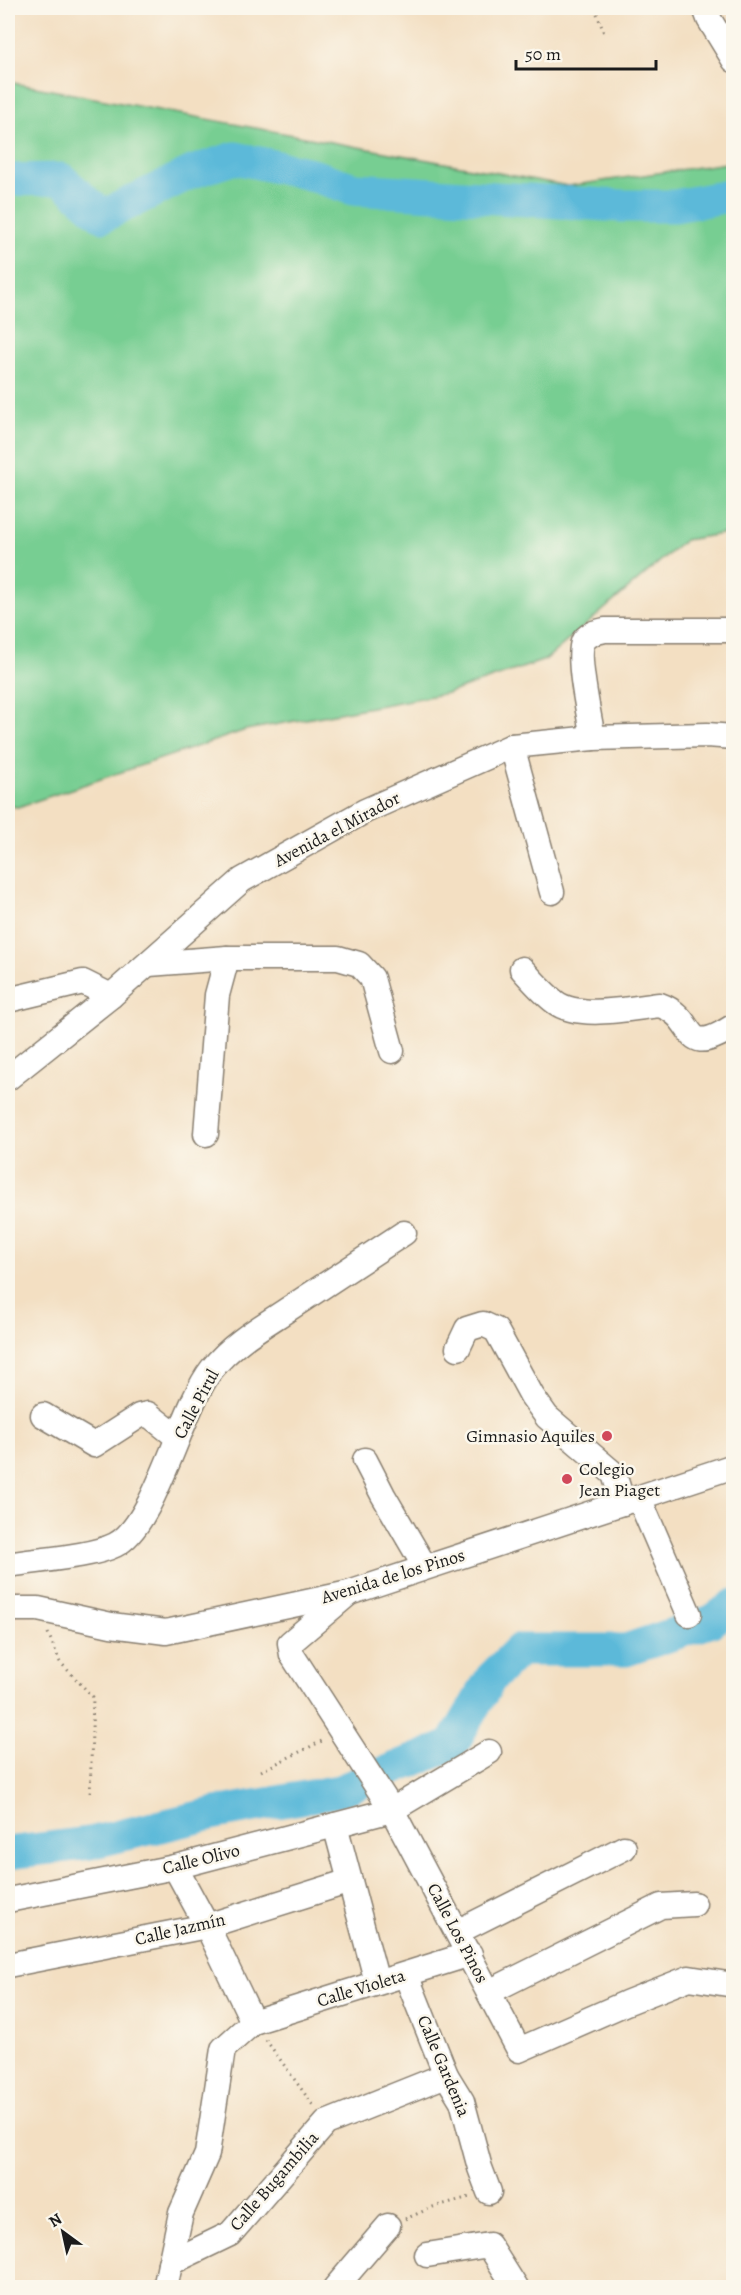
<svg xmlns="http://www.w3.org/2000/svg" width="741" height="2295" font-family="Alegreya,serif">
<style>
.grass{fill:#77ce92;stroke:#4a7557;stroke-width:1.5}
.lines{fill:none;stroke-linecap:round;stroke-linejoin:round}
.river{stroke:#5bb9d9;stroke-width:33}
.minor-casing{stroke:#887e6f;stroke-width:27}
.path{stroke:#887e6f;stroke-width:3;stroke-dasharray:1.5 4.5;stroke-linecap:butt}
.minor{stroke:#fff;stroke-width:24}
.poi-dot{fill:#d1495b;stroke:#fbf7ec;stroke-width:2}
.labels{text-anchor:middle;stroke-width:5;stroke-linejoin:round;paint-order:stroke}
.street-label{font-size:18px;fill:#1c1c1c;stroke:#fbf7ec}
.poi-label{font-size:18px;fill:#1c1c1c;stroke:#fbf7ec;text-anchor:end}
</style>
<rect width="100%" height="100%" fill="#fbf7ec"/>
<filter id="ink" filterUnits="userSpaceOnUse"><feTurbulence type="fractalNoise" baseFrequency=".0167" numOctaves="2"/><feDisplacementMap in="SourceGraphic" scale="12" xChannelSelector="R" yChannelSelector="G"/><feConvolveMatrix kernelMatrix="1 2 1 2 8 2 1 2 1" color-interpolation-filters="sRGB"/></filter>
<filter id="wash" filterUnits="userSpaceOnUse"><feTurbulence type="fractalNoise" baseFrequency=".008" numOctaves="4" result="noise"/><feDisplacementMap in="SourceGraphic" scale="24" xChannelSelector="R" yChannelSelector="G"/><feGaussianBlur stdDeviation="1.35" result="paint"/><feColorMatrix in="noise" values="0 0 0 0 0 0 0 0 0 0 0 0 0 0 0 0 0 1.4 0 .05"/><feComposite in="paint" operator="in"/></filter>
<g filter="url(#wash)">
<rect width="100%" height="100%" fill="#f3dfc2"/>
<path class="grass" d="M8,82l560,104 165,-24v370l-48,8 -140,120 -97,33 -202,37 -228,77 -10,-1z"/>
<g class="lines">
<g class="river">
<path d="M8,180l53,-1 42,37 89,-44 43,-14 71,15 48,16 268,17h53l59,-11"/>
<path d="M8,1853l82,-10 126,-30 123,-22 113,-46 39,-67 28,-28h107l86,-29 22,-16"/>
</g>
</g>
</g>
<g filter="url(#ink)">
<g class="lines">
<defs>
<g id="minor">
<path d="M705,8l4,11 25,41"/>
<path d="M593,738c-3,-19 -18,-84 -9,-98 6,-7 12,-8 21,-10h129"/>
<path d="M512,746l40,146"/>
<path d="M149,964l78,-6h111l21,6 13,14 20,73"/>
<path d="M522,969c10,11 21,24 33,33 23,18 77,6 105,3 40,14 19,56 74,21"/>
<path d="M8,1000l75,-18 28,14"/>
<path d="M8,1078l103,-82 131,-116 123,-69 147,-65 81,-8 114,-3 27,2"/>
<path d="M206,1134l11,-139 10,-37"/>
<path d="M458,1348l9,-19 16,-5 13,6 36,66 15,21 67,57 9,29"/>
<path d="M43,1415l51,30 45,-29 9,-2 29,23"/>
<path d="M365,1460l18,35 42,72"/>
<path d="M639,1498l50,116"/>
<path d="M8,1565c27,-5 83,-8 107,-20 41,-20 65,-135 97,-176 20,-26 51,-43 78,-61 38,-25 76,-50 114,-75"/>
<path d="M349,1593l-59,50 2,12 100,155 127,240 107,-47 63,-25 45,7"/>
<path d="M8,1609h30l73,16 55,7 183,-39 385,-127"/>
<path d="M335,1825l42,157"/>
<path d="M175,1867l32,59 46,96"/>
<path d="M8,1900l167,-33 217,-57 97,-58"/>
<path d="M457,1932l167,-84"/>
<path d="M8,1965l199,-39 143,-45"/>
<path d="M406,1975l40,100 16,26 18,67 9,24"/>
<path d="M489,1992l172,-86 33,-2"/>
<path d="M427,2255l62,-10 27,43"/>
<path d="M170,2263l60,-29 96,-111 120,-48"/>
<path d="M165,2288l16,-75 26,-59 16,-105 30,-27 217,-68"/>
<path d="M335,2288l53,-62"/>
</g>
</defs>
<use href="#minor" class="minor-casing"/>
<g class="path">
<path d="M595,8l10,28"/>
<path d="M48,1633l12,29 33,35 -3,99"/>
<path d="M261,1771l63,-31"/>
<path d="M266,2040l49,68"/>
<path d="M405,2219l28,-12 37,-10"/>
</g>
<use href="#minor" class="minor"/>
</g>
</g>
<g class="poi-dot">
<circle cx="607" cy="1436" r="6"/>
<circle cx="567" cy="1479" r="6"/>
</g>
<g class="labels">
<g class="street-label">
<text transform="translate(337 829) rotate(-28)" y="6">Avenida el Mirador</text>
<text transform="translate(196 1404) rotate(-62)" y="6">Calle Pirul</text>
<text transform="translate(393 1576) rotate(-17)" y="6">Avenida de los Pinos</text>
<text transform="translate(201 1859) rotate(-14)" y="6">Calle Olivo</text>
<text transform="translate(180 1929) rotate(-13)" y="6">Calle Jazmín</text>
<text transform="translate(458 1933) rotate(62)" y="6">Calle Los Pinos</text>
<text transform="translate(361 1988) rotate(-17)" y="6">Calle Violeta</text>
<text transform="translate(444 2066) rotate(67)" y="6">Calle Gardenia</text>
<text transform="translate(274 2181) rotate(-49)" y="6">Calle Bugambilia</text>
</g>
<g class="poi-label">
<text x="595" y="1442">Gimnasio Aquiles</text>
<text x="579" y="1475" text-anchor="start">Colegio<tspan x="579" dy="21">Jean Piaget</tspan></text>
</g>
</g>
<rect width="741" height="2295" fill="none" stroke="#fbf7ec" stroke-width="30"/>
<g transform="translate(63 2232) rotate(327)" stroke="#fbf7ec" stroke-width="4.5" paint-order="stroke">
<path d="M0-4.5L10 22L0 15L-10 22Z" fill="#1c1c1c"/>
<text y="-9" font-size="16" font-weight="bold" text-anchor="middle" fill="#1c1c1c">N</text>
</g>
<path d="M516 60v9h140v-9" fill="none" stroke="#1c1c1c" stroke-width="3"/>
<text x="525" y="60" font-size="18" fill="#1c1c1c" stroke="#fbf7ec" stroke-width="4.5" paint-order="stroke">50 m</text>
</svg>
